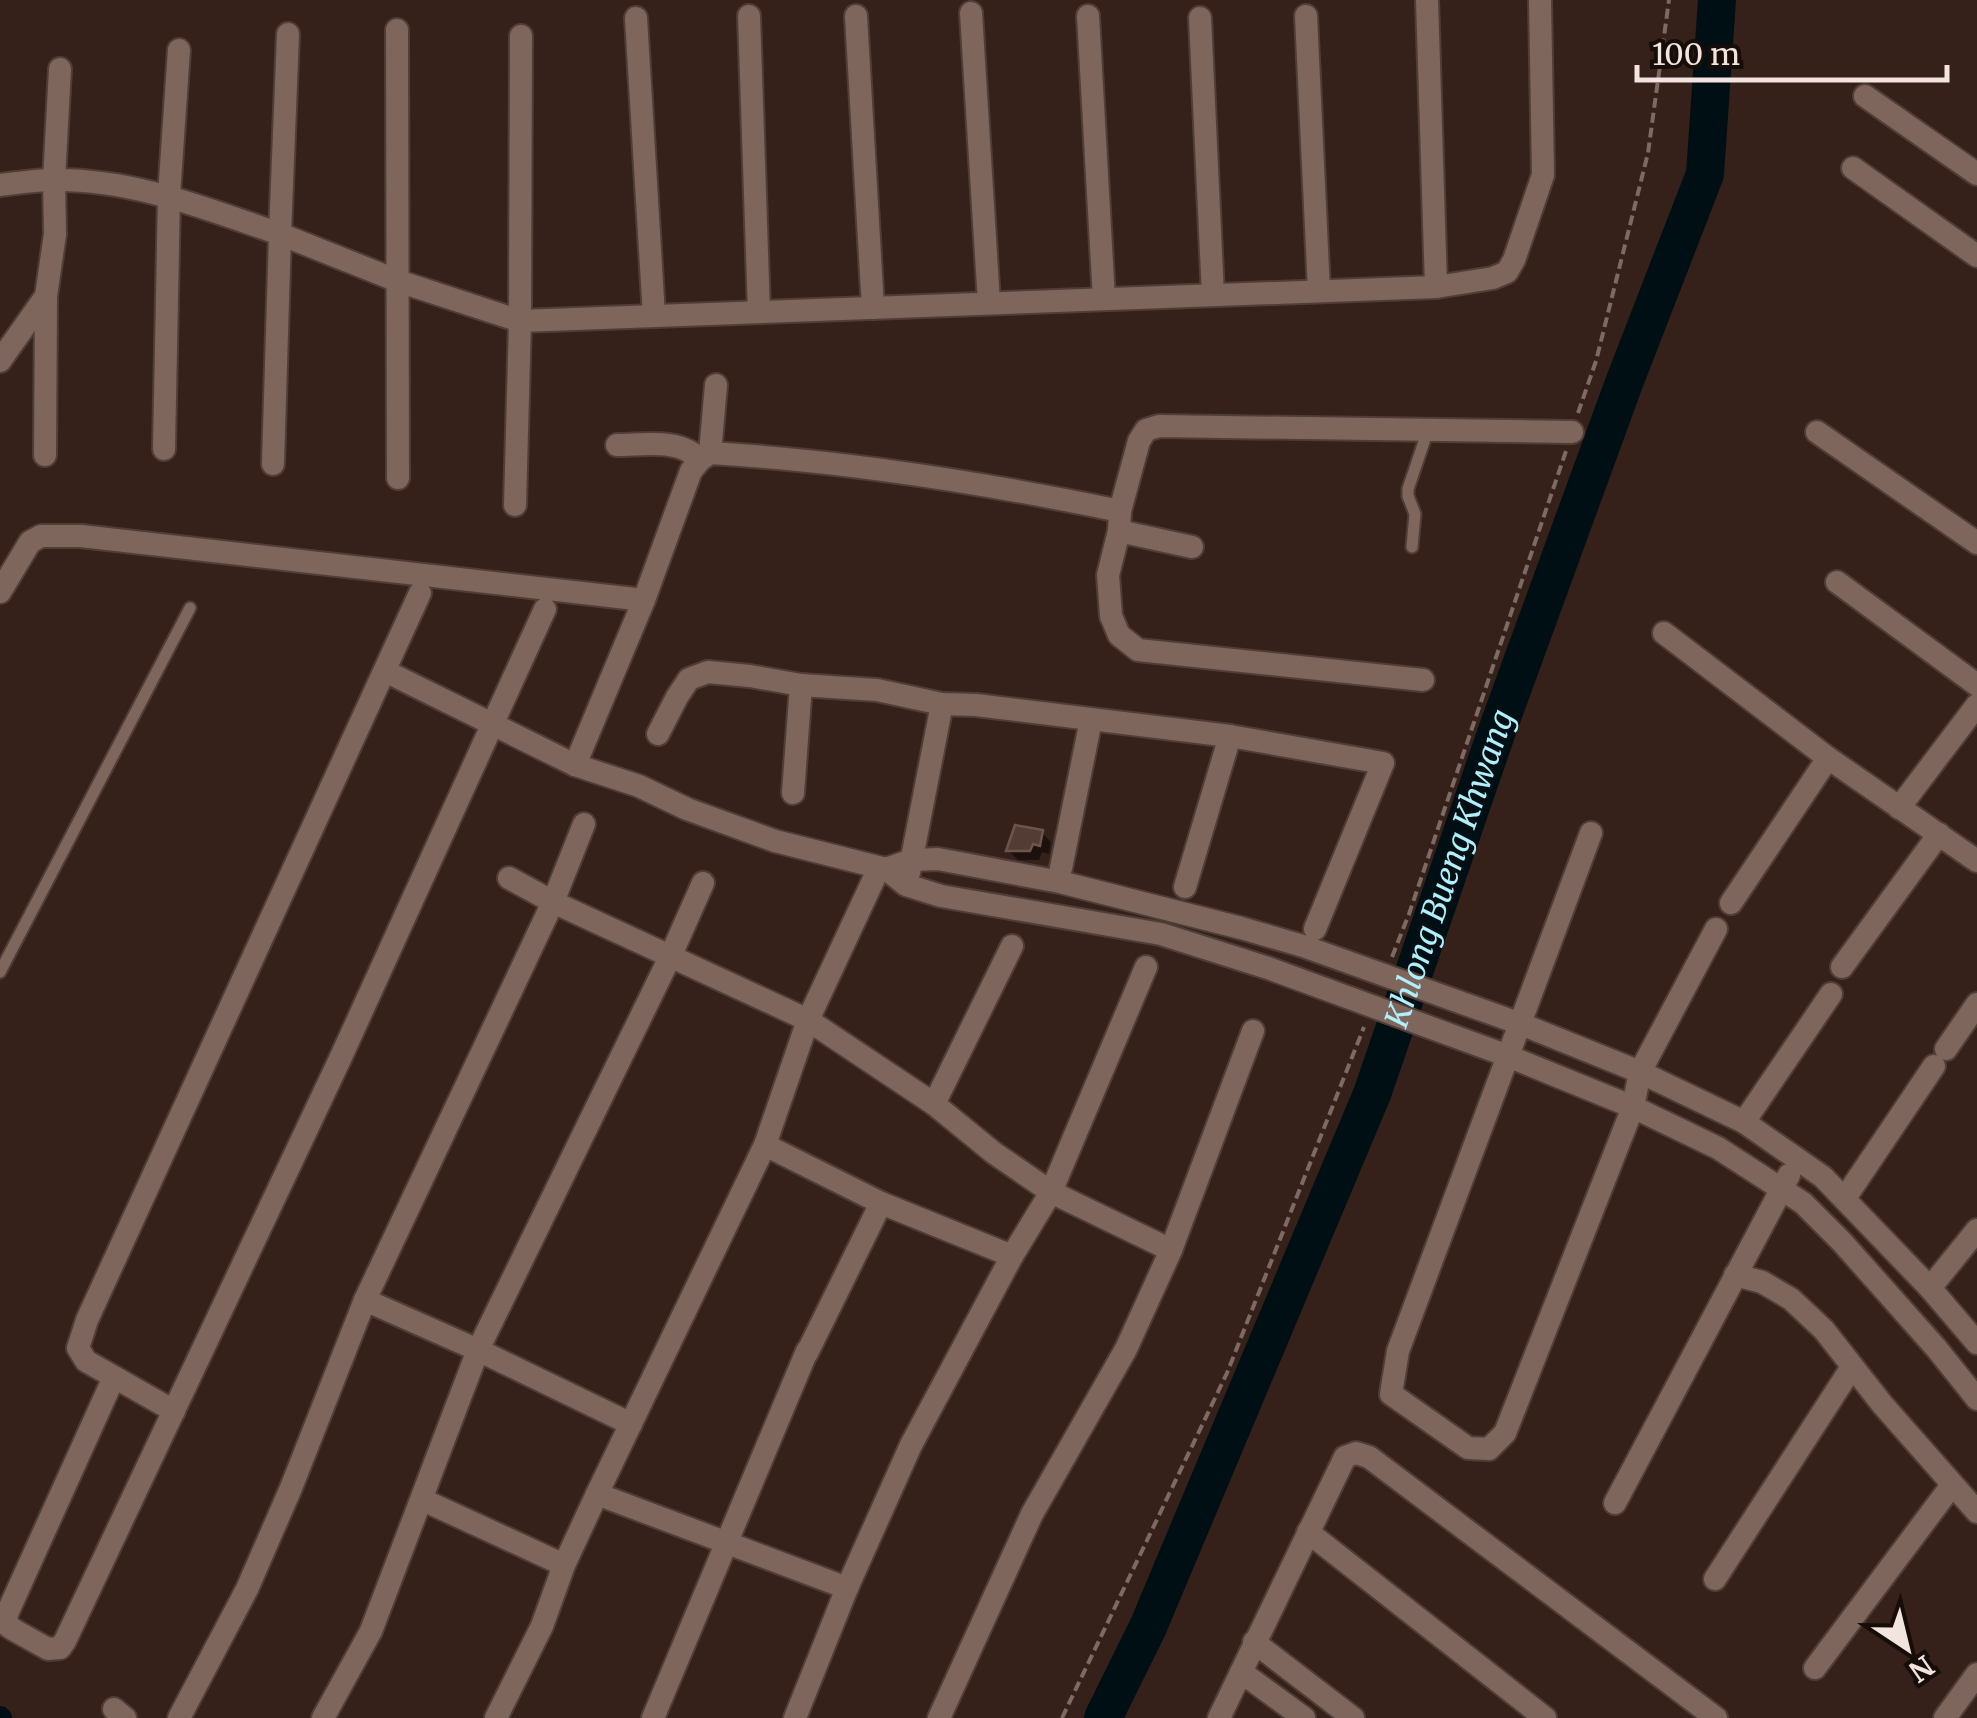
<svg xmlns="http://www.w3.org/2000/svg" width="1977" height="1718" font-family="Merriweather,serif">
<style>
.shadow{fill:#0007}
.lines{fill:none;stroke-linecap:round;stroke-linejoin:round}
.canal{stroke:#000f13;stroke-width:22}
.river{stroke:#000f13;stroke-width:38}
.building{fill:#533c34;stroke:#6d554c;stroke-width:2.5}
.service-casing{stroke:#4f3e38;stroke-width:15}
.minor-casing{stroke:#4f3e38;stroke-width:26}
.path{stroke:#7c6a63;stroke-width:4;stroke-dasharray:10 5;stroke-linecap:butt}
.service{stroke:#7e665c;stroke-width:11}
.minor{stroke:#7e665c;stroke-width:22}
.labels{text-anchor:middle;stroke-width:8;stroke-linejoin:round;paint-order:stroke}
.water-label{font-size:32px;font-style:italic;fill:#b0effc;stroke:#160d09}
</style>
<rect width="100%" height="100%" fill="#352119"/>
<path class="shadow" d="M1042,833l9,9 -2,12 -7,-2 -3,8h-21l-9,-9z"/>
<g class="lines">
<path class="canal" d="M0,1717l1,1"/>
<path class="river" id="s1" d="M1103,1718l45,-91 224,-533 126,-366 126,-345 81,-209 12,-174"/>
</g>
<path class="building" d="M1015,825l28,5 -3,16 -7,-2 -3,7h-24z"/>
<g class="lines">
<defs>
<g id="service">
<path d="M1412,547l3,-33 -7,-18v-7l20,-59"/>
<path d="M0,972l190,-364"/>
</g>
<g id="minor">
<path d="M1427,0l9,287"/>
<path d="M971,13l18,290"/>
<path d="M749,16l10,296"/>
<path d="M856,16l17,292"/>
<path d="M1088,16l16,283"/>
<path d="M1306,16l13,275"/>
<path d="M636,18l18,298"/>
<path d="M1200,18l13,277"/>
<path d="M397,30l1,448"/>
<path d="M288,34l-8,200 118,47 122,40 916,-34 57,-9 14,-6 7,-12 29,-85 -3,-175"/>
<path d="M1865,96l112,78"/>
<path d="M1853,168l124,88"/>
<path d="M0,185c18,-2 36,-5 54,-5 80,-1 153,29 226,54l-7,230"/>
<path d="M0,361l46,-65 9,-62 -1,-54 6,-111"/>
<path d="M1817,432l160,111"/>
<path d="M617,445c28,0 63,-7 83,15"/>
<path d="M164,449l5,-254 10,-145"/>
<path d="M710,453l6,-68"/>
<path d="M45,455l1,-159"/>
<path d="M515,505l5,-184 1,-285"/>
<path d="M1119,531l73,16"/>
<path d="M1837,582l140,103"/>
<path d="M0,592l30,-50 11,-6h40l563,64"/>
<path d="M1664,633l164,125 149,103"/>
<path d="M385,671l190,94 64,21 48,23 88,32 111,28 20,16 35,11 220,38 107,34 240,88 125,51 85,41 85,55 39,39 95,107 40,50"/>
<path d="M1423,680l-285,-30 -19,-15 -8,-19 -3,-41 11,-44 1,-20 19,-70 7,-11 13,-4 413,6"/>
<path d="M658,734l19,-37 12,-18 19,-7 42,4 51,9 76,5 65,14 34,1 254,31 153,27 -68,166"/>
<path d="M575,765l69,-165 47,-129 9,-11 10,-7c138,8 275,30 410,58"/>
<path d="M793,793l8,-108"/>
<path d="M1899,808l78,-103"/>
<path d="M584,824l-31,78 255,118 126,84 60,49 57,39 120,58"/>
<path d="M1591,833l-193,518 -7,43 77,54 21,1 16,-16 128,-326 7,-35 76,-143"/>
<path d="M1061,868l30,-148"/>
<path d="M886,869l26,-9 26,-1 122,23 181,46 62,18 218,78 119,48 104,50 79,55 107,111 47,55"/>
<path d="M909,873l33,-169"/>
<path d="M1185,887l45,-151"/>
<path d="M1731,903l97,-145"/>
<path d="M1842,967l97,-133"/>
<path d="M1946,1049l31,-45"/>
<path d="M934,1104l78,-158"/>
<path d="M1744,1122l87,-128"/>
<path d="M765,1145l116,58 131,53"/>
<path d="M1845,1198l89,-132"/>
<path d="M1735,1275l27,7 29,17 33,31 58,74 95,108"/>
<path d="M1930,1288l47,-58"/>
<path d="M365,1300l113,50 153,74"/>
<path d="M807,1353l74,-150"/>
<path d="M114,1377l-108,239 2,10 6,4 34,19 12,-1 5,-7 275,-582 205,-450"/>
<path d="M174,1411l-88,-50 -8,-13 9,-28 333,-727"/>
<path d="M597,1494l250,94"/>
<path d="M423,1500l141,65"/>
<path d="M1615,1503l174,-328"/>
<path d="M1308,1532l237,186"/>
<path d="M1715,1579l137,-212"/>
<path d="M1254,1642l99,76"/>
<path d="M1815,1668l137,-183"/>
<path d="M1241,1672l63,46"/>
<path d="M114,1709l11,9"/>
<path d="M179,1718l68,-129 44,-101 74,-188 188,-398 -44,-24"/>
<path d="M323,1718l48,-87 107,-281 193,-395 32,-72"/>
<path d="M496,1718l46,-92 22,-61 33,-71 168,-349 43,-125 71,-152"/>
<path d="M653,1718l154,-367"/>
<path d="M795,1718l52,-130 64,-143 101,-189 39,-64 95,-225"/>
<path d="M939,1718l93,-204 94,-165 45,-99 82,-219"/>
<path d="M1219,1718l126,-261 11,-4 13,4 347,261"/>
<path d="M1945,1718l32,-44"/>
</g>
</defs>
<use href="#service" class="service-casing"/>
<use href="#minor" class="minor-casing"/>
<g class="path">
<path d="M1578,413l18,-52 52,-208 21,-153"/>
<path d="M1392,957l17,-43 157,-463"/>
<path d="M1062,1718l165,-345 137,-346"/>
</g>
<use href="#service" class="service"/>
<use href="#minor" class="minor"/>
</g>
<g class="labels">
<g class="water-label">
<text dy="11" stroke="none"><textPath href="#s1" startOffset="918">Khlong Bueng Khwang</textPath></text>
</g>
</g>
<g transform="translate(1907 1648) rotate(145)" stroke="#160d09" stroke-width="8" paint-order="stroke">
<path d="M0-8L18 38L0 25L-18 38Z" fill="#f2e4de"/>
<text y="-15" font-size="28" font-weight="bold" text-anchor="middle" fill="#f2e4de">N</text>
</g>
<path d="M1637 65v15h310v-15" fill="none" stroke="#f2e4de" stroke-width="5"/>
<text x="1652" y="65" font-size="30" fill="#f2e4de" stroke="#160d09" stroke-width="8" paint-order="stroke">100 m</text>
</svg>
